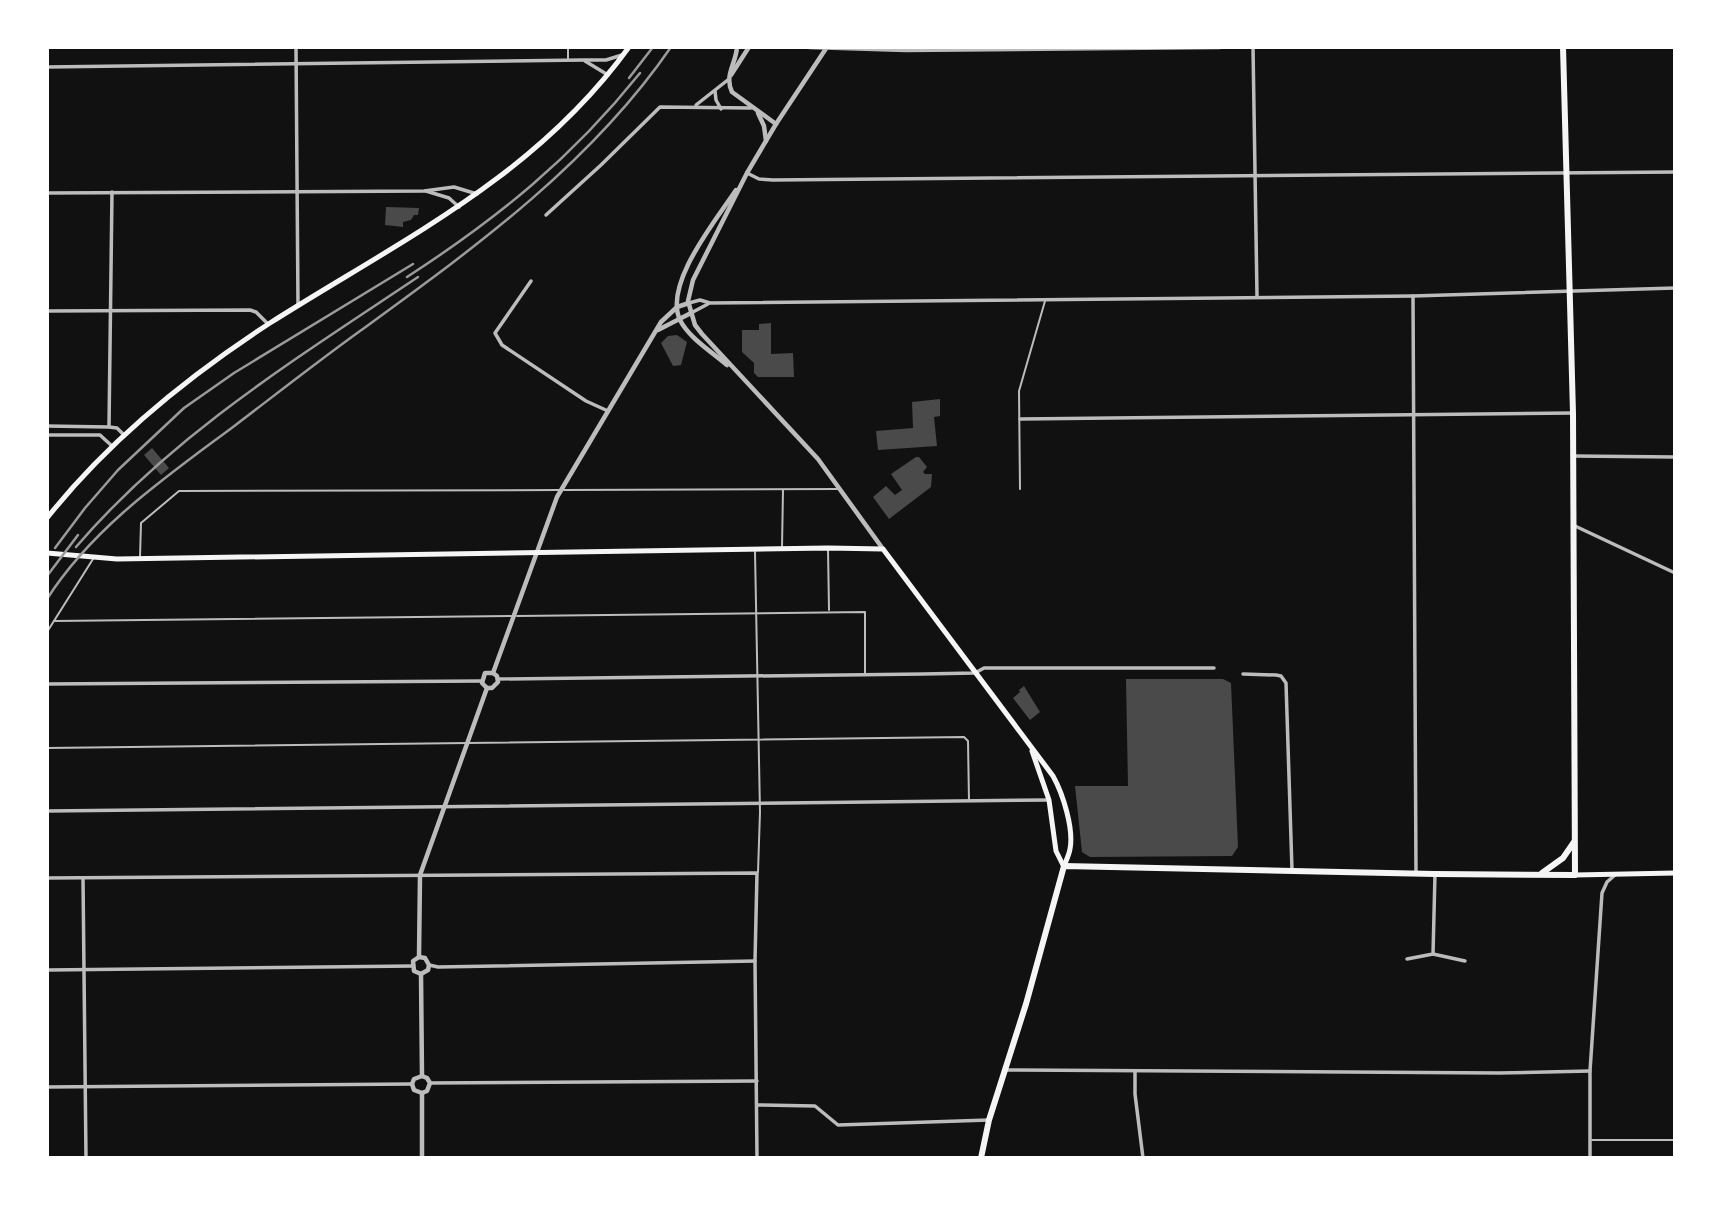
<svg xmlns="http://www.w3.org/2000/svg" width="1722" height="1205" font-family="Arial,sans-serif">
<style>
.building{fill:#4a4a4a}
.lines{fill:none;stroke-linecap:round;stroke-linejoin:round}
.service{stroke:#bcbcbc;stroke-width:2}
.minor{stroke:#bcbcbc;stroke-width:3.5}
.tertiary{stroke:#bcbcbc;stroke-width:4.5}
.secondary{stroke:#f5f5f5;stroke-width:5}
.primary{stroke:#f5f5f5;stroke-width:6}
.rail{stroke:#9a9a9a;stroke-width:2.5}
</style>
<rect width="100%" height="100%" fill="#111"/>
<g class="building">
<path d="M386,207l33,1 -1,7h-4l-3,5 -8,2v5l-18,-2z"/>
<path d="M771,323v31l22,-1 1,24h-36l-4,-4v-10l-12,-11v-22h17v-6z"/>
<path d="M677,335l10,7 -6,23 -8,1 -12,-23 7,-7z"/>
<path d="M940,399v17l-6,1 3,29 -59,4 -2,-19 37,-3 -1,-26z"/>
<path d="M152,448l17,20 -8,7 -17,-20z"/>
<path d="M916,457h3l8,10 -4,5 2,2h7l-1,13 -42,32 -16,-22 13,-11 9,9 7,-5 -11,-16z"/>
<path d="M1126,679h97l8,4 7,164 -6,9 -142,1 -8,-5 -7,-66h53z"/>
<path d="M1024,686l16,26 -10,8 -17,-22 7,-6 -1,-2z"/>
</g>
<g class="lines">
<g class="service">
<path d="M568,60v-13"/>
<path d="M1020,489l-1,-98 26,-90"/>
<path d="M564,490l275,-1"/>
<path d="M782,548l1,-58"/>
<path d="M828,549l1,61"/>
<path d="M755,552l5,260 -2,60"/>
<path d="M140,557l1,-34 38,-32 380,-1"/>
<path d="M517,616l348,-4v62"/>
<path d="M54,621l457,-5"/>
<path d="M47,632l46,-73"/>
<path d="M47,748l917,-11 4,4 1,60"/>
<path d="M1592,1140h83"/>
</g>
<g class="minor">
<path d="M296,47l2,258"/>
<path d="M1253,47l4,249"/>
<path d="M585,61l23,14"/>
<path d="M47,67l536,-7h23l16,-5"/>
<path d="M715,91l1,9 5,9"/>
<path d="M696,105l33,-26"/>
<path d="M747,173l12,6 14,1 902,-8"/>
<path d="M426,191l23,7 10,9"/>
<path d="M112,192l-3,235 8,1 7,7"/>
<path d="M47,193l377,-2 30,-4 23,7"/>
<path d="M546,215l55,-50 59,-58 91,1"/>
<path d="M531,281l-36,52 7,12 84,56 22,10"/>
<path d="M1413,296l3,578"/>
<path d="M689,303l11,-3 10,3 703,-7 262,-8"/>
<path d="M47,311l203,-1 6,2 12,12"/>
<path d="M691,313l17,-9"/>
<path d="M1020,419l553,-6"/>
<path d="M47,426l61,1"/>
<path d="M47,435h53l12,11"/>
<path d="M1573,456l102,1"/>
<path d="M1575,526l100,47"/>
<path d="M1243,674l33,1 5,1 5,7 6,187"/>
<path d="M498,679l425,-5 52,-1 9,-5h230"/>
<path d="M47,684l434,-3"/>
<path d="M47,811l1002,-11"/>
<path d="M47,878l710,-5 -2,88 2,197"/>
<path d="M83,878l3,280"/>
<path d="M1433,954l32,7"/>
<path d="M1407,959l26,-5 2,-80"/>
<path d="M429,965l9,2 317,-6"/>
<path d="M47,970l365,-4"/>
<path d="M1007,1070l492,3 91,-2"/>
<path d="M1135,1071v23l8,64"/>
<path d="M430,1083l327,-2"/>
<path d="M47,1087l365,-3"/>
<path d="M757,1105l58,1 23,19 151,-5"/>
<path d="M1590,1158v-87l12,-178 5,-11 8,-7"/>
</g>
<g class="tertiary">
<path d="M737,47c-1,17 -13,28 -5,45l44,32"/>
<path d="M809,47l97,3 314,-3"/>
<path d="M827,47l-51,77 -29,49 -54,107 -5,21 7,24 7,9 116,125 65,90"/>
<path d="M731,75l18,-28"/>
<path d="M758,113l6,13 2,15"/>
<path d="M658,330l33,-17"/>
<path d="M727,365c-15,-13 -38,-27 -47,-45 -17,-36 37,-101 56,-130"/>
<path d="M493,673l64,-176 104,-175 16,-15 12,-4"/>
<path d="M487,688l-5,-5 3,-10h8"/>
<path d="M487,688h5l6,-6 -1,-6 -4,-3"/>
<path d="M419,957l1,-82 67,-187"/>
<path d="M419,957l6,1 4,7 -1,5 -7,4"/>
<path d="M419,957l-6,4 1,10 7,3"/>
<path d="M421,974l1,102"/>
<path d="M422,1093v65"/>
<path d="M422,1093l-8,-3 -2,-6 2,-5 8,-3"/>
<path d="M422,1093l5,-2 3,-8 -3,-5 -5,-2"/>
</g>
<g class="secondary">
<path d="M47,518c62,-78 140,-141 223,-195 131,-83 265,-146 359,-276"/>
<path d="M47,553l70,6 711,-11 55,1 170,227c10,18 21,53 17,73 -1,6 -4,12 -6,17"/>
<path d="M1032,751l17,49 7,51 7,14"/>
<path d="M1575,875l100,-2"/>
</g>
<g class="primary">
<path d="M1542,873l21,-15 11,-16"/>
<path d="M981,1158l8,-38 37,-116 38,-138 371,8 140,1 -2,-462 -10,-366"/>
</g>
<g class="rail">
<path d="M629,78l24,-31"/>
<path d="M407,277c91,-59 165,-119 233,-204"/>
<path d="M76,547c96,-112 221,-189 342,-270"/>
<path d="M55,548l30,-40 33,-38 66,-62 50,-35 179,-109"/>
<path d="M47,576l31,-41"/>
<path d="M47,599c46,-72 119,-122 186,-172 42,-32 84,-65 127,-96 114,-83 230,-166 311,-284"/>
</g>
</g>
<rect width="1722" height="1205" fill="none" stroke="#ffffff" stroke-width="98"/>
</svg>
